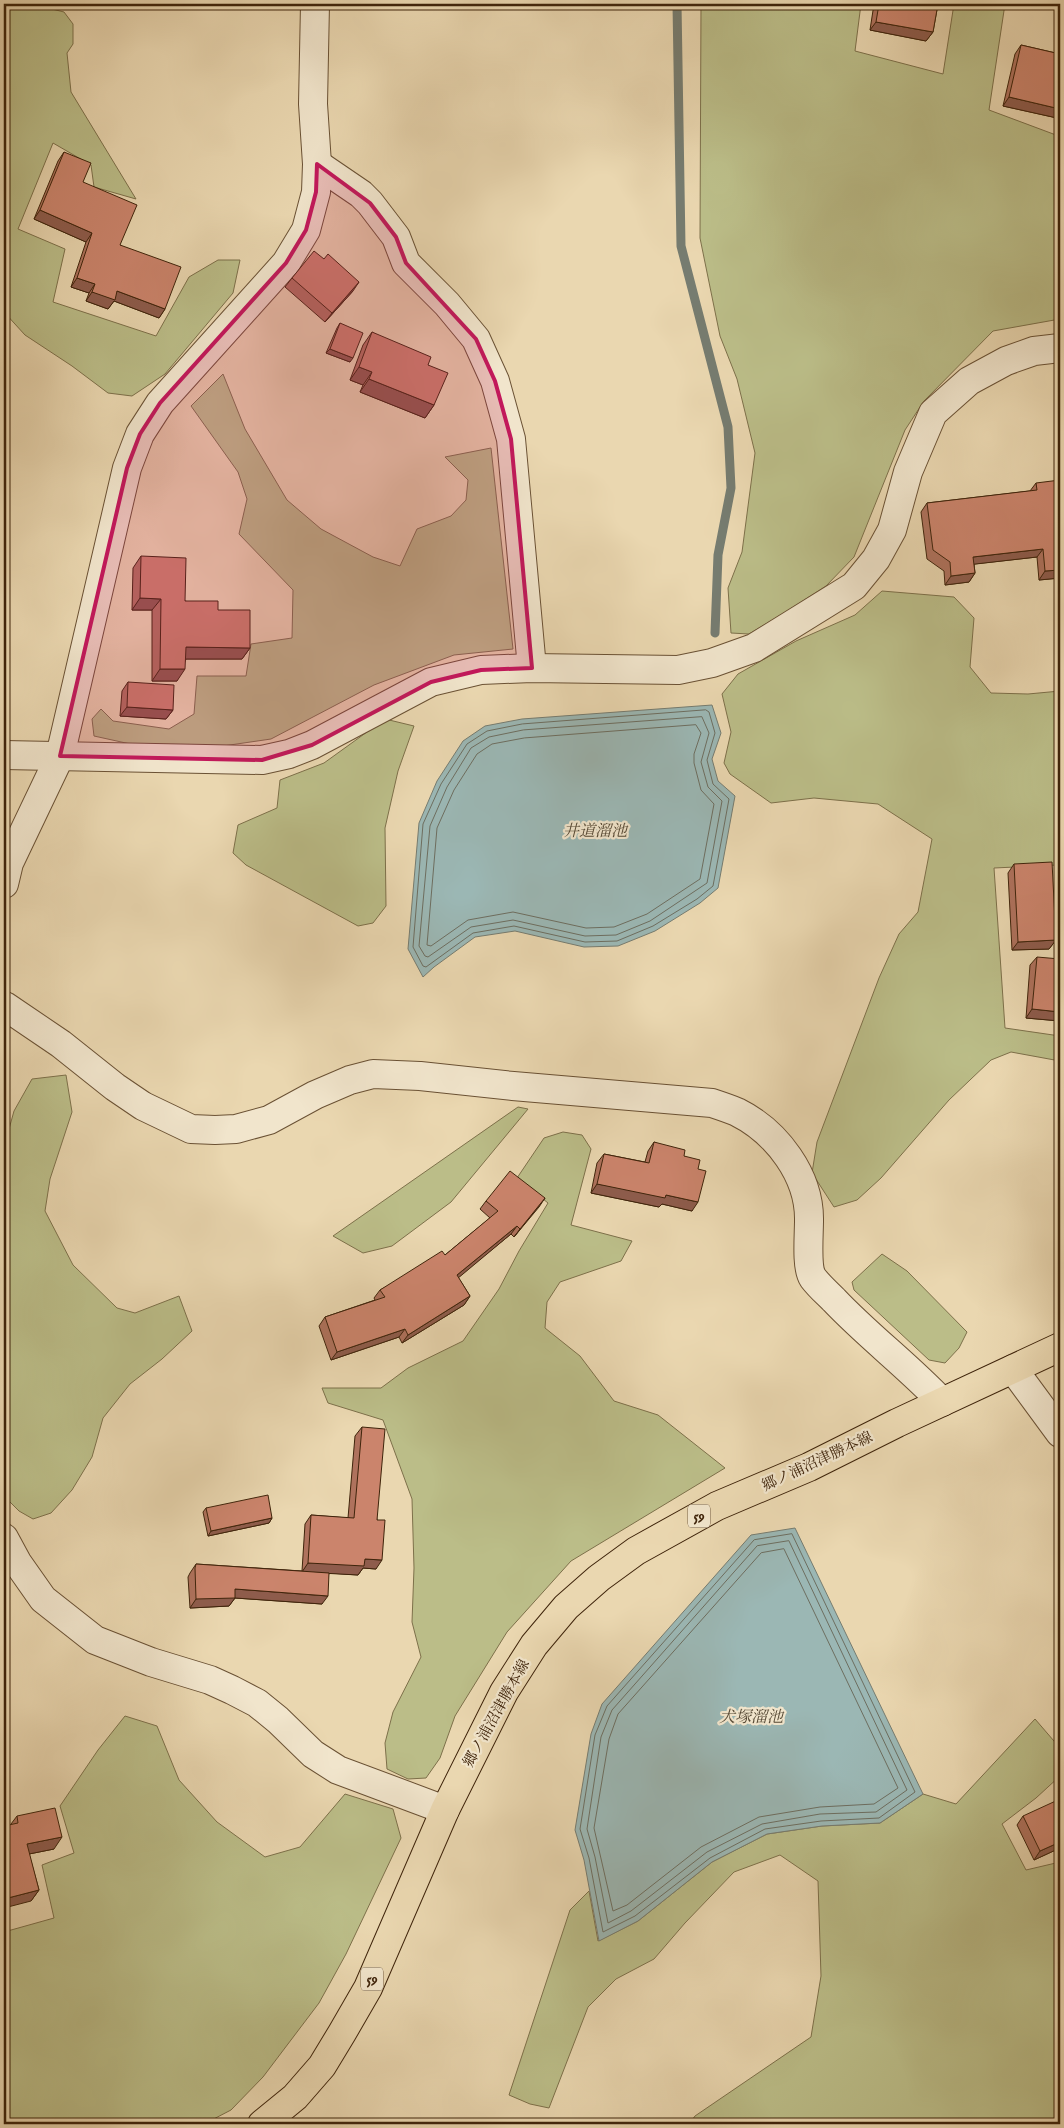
<svg xmlns="http://www.w3.org/2000/svg" width="1064" height="2128" font-family="'IM FELL English','Noto Serif JP',serif">
<style>
.green{fill:#bbbd88;stroke:#7d704a}
.water{fill:#9bb7b4;stroke:#767c70}
.lines{fill:none;stroke-linecap:round;stroke-linejoin:round}
.shore{stroke:#6d6e60;stroke-width:1}
.stream{stroke:#767c70;stroke-width:9}
.minor-casing{stroke:#6a5134;stroke-width:30}
.major-casing{stroke:#3f240b;stroke-width:30}
.minor{stroke:#f1e5cc;stroke-width:28}
.major{stroke:#ead7b0;stroke-width:28}
.wall{fill:#af725d;stroke:#3f240b}
.shaded-wall{fill:#8e5c4c;stroke:#3f240b}
.building{fill:#cb846c;stroke:#3f240b}
.marked{fill:#c2185b;fill-opacity:0.2;stroke:#c2185b;stroke-width:4;stroke-linejoin:round}
.labels{text-anchor:middle;stroke-width:4.5;stroke-linejoin:round;paint-order:stroke}
.shield{fill:#f1e5cc;stroke:#745e45;stroke-width:1}
.shield-label{font-size:14px;font-weight:bold;fill:#3f240b}
.street-label{font-size:15px;fill:#3f240b;stroke:#f1e5cc}
.water-label{font-size:16px;font-style:italic;fill:#564935;stroke:#f1e5cc}
</style>
<rect width="100%" height="100%" fill="#ead7b0"/>
<filter id="stains"><feTurbulence type="fractalNoise" baseFrequency=".004" numOctaves="4"/><feColorMatrix values="0 0 0 0 .2 0 0 0 0 .09 0 0 0 0 .02 0 0 0 .5 -.17"/></filter>
<radialGradient id="worn" r=".72"><stop offset=".6" stop-color="#630" stop-opacity="0"/><stop offset="1" stop-color="#630" stop-opacity=".3"/></radialGradient>
<g class="green">
<path d="M4,4h28l32,8 9,12v20l-6,9 4,39 65,107 -42,-12 -3,-22 -38,-22 -35,86 47,20 -12,53 103,34 33,-59 29,-17h22l-7,33 -68,81 -33,22 -24,-3 -36,-27 -47,-31 -21,-23z"/>
<path d="M701,4h160l-6,47 88,23 11,-70h51l-16,106 67,25h4v184l-67,12 -69,70 -19,29 -51,127 -28,29 -42,27 -35,21 -18,-1 -3,-45 14,-36 13,-99 -18,-74 -17,-43 -20,-98z"/>
<path d="M223,374l22,55 42,71 34,29 52,28 27,9 17,-37 34,-13 15,-16 2,-20 -23,-23 46,-9 22,201 -59,6 -80,30 -103,54 -48,7 -79,1 -50,-11 -2,-17 9,-10 12,12 56,8 25,-15 3,-38h49l5,-32 41,-6 1,-48 -54,-56 8,-35 -9,-27 -47,-66z"/>
<path d="M882,591l72,6 20,21 -4,49 21,26 37,1 32,-3v124l-2,4v46l-64,3 11,160 55,8v25l-49,-9 -20,8 -42,40 -68,78 -24,22 -23,7 -22,-34 5,-31 62,-164 20,-44 19,-22 14,-73 -54,-35 -64,-6 -43,5 -41,-29 -6,-11 7,-31 -9,-38 16,-20 58,-33 59,-26z"/>
<path d="M385,719l29,7 -16,45 -13,57 1,78 -13,17 -15,3 -112,-61 -13,-12 5,-28 39,-17 3,-28 44,-17z"/>
<path d="M66,1075l6,37 -22,67 -5,32 28,54 44,43 18,5 44,-17 13,35 -30,28 -32,25 -27,34 -11,39 -20,33 -21,23 -18,6 -14,-8 -15,-15v-349l10,-36 18,-32z"/>
<path d="M518,1107l10,2 -77,93 -59,44 -29,7 -30,-17z"/>
<path d="M563,1132l19,3 9,14 -20,76 61,16 -11,20 -61,21 -13,20 -2,26 35,28 34,45 44,14 67,53 -154,93 -64,71 -52,84 -15,42 -14,20 -18,1 -21,-10 -2,-26 8,-31 28,-55 -9,-35 2,-54 -2,-69 -29,-79 -55,-17 -6,-15h59l27,-20 55,-27 36,-52 20,-38 29,-48 -31,-25 27,-40z"/>
<path d="M882,1254l25,17 60,61 -8,16 -14,15 -16,-3 -75,-70 -2,-8z"/>
<path d="M125,1716l32,10 22,54 38,42 48,35 35,-10 45,-53 48,15 8,29 -55,116 -27,49 -56,74 -32,33 -27,14h-200v-192l50,-14 -12,-53 32,-12 -14,-47 38,-56z"/>
<path d="M1035,1719l25,29v28l-24,22 -34,26 24,46 34,-8v262h-371l6,-8 116,-79 10,-61 -3,-95 -38,-26 -46,17 -49,51 -31,36 -38,20 -28,28 -39,101 -19,-4 -21,-9 61,-185 19,-19 9,50 40,-20 74,-59 55,-28 55,-8 58,-3 43,-29 33,10z"/>
</g>
<g class="water">
<path d="M712,705l9,28 -9,26 6,22 17,15 -17,92 -18,15 -45,28 -37,15 -34,1 -69,-16 -40,6 -41,30 -11,10 -15,-28 11,-126 18,-42 26,-40 22,-15 37,-7z"/>
<path d="M795,1528l128,266 -43,29 -58,3 -55,8 -55,28 -74,59 -39,20 -15,-81 -9,-30 16,-96 11,-30 149,-169z"/>
</g>
<g class="lines">
<g class="shore">
<path d="M706,710l3,2 6,21 -8,27 6,24 16,15 -16,87 -16,13 -44,27 -36,15 -32,1 -71,-16 -41,7 -47,34 -3,-1 -10,-19 10,-123 18,-40 26,-40 20,-13 35,-7z"/>
<path d="M702,717l7,16 -8,29 7,25 14,14 -15,82 -57,38 -34,14 -31,1 -72,-16 -42,7 -43,30 -3,-1 -6,-10 11,-120 17,-39 24,-39 18,-11 34,-7z"/>
<path d="M696,725l5,8 -7,21v9l7,27 13,14 -14,75 -53,35 -33,13 -28,1 -73,-16 -45,8 -37,26 -4,-1 10,-117 17,-38 23,-36 15,-10 32,-6z"/>
<path d="M792,1534l123,258 -36,26 -58,3 -56,8 -55,29 -75,58 -32,16 -14,-74 -9,-29 15,-94 12,-29 147,-166z"/>
<path d="M789,1541l118,249 -31,22 -56,2 -58,10 -55,28 -76,59 -23,12 -13,-66 -8,-28 14,-92 11,-27 145,-164z"/>
<path d="M784,1549l114,239 -24,16 -54,3 -61,10 -58,30 -74,58 -14,6 -19,-83 15,-89 9,-25 143,-161z"/>
</g>
<path class="stream" d="M677,4l4,242 47,181 3,61 -13,67 -3,78"/>
<defs>
<g id="minor">
<path d="M317,164l44,30 9,9 26,34 10,26 41,41 29,35 19,42 16,58 21,229"/>
<path d="M4,755l258,5 27,-6 23,-9 119,-63 50,-12 51,-2 146,2 34,-7 42,-15 100,-62 22,-27 16,-29 16,-58 25,-59 36,-32 37,-20 28,-10 26,-3"/>
<path d="M4,884l5,-21 51,-107 67,-288 13,-34 20,-31 126,-140 20,-33 10,-38 1,-28 -4,-60 2,-100"/>
<path d="M5,1006l56,38 54,43 28,19 48,23 24,1 21,-1 33,-9 46,-25 35,-15 23,-6 47,2 93,10 199,17c9,3 18,6 25,9 40,20 73,64 72,109 0,14 -3,47 4,57 6,8 14,15 21,22 34,36 74,66 108,102"/>
<path d="M1013,1369l47,64"/>
<path d="M4,1538l13,24 26,37 52,41 56,22 59,18 22,10 25,13 21,17 35,34 25,16 107,40"/>
</g>
<path id="major" d="M262,2124l33,-27 27,-31 20,-33 26,-45 77,-178 59,-118 30,-47 32,-38 33,-29 37,-27 81,-45 92,-39 88,-44 163,-76"/>
</defs>
<use href="#minor" class="minor-casing"/>
<use href="#major" class="major-casing"/>
<use href="#minor" class="minor"/>
<use href="#major" class="major"/>
</g>
<g class="wall">
<path d="M874,4h64l-5,28 -7,9 -56,-11z"/>
<path d="M1021,45l39,9v60l-3,4 -54,-12 12,-52z"/>
<path d="M64,152l56,93 45,64 -6,9 -45,-17 -6,8 -22,-8 3,-8 -18,-6 15,-45 -52,-23 24,-58z"/>
<path d="M292,278l61,13 -28,31 -40,-35z"/>
<path d="M340,323l10,39 -24,-9 11,-25z"/>
<path d="M372,332l56,33 6,40 -9,13 -65,-26 3,-7 -13,-5 13,-35z"/>
<path d="M1036,483l24,95 -21,2 -2,-23 -63,7 1,9 -6,9 -24,3 -1,-14 -17,-12 -6,-47 6,-9 103,-12z"/>
<path d="M141,556l44,45 33,9 32,38 -8,11h-56l-9,22h-25v-71h-20l1,-42z"/>
<path d="M128,682l45,28 -7,9 -46,-3 2,-25z"/>
<path d="M1014,864l42,76 -7,9 -37,1 -4,-77z"/>
<path d="M1037,957l23,64 -34,-3 4,-53z"/>
<path d="M654,1142l30,14 14,13 -6,42 -30,-7 -3,3 -68,-14 6,-30 7,-9 41,8 3,-11z"/>
<path d="M545,1198l-31,39 -3,-3 -53,43 12,19 -6,9 -62,38 -3,-6 -68,23 -12,-34 6,-9 50,-17 -1,-2 6,-8 65,-35 45,-37 -10,-9 6,-8z"/>
<path d="M362,1427l15,93 -1,49 -13,-1 -5,7 -29,-2 -7,31 -87,-6 -6,8 -39,2 -2,-31 2,-4 6,-9 106,7 3,-47 6,-9 37,3 7,-82z"/>
<path d="M206,1508l66,10 -3,5 -61,13 -5,-24z"/>
<path d="M17,1816l37,33 -25,5 10,36 -8,11 -20,-77z"/>
<path d="M1023,1816l37,32 -26,12 -17,-35z"/>
</g>
<g class="shaded-wall">
<path d="M876,22l57,10 -7,9 -56,-11z"/>
<path d="M1009,97l51,12v5l-3,4 -54,-12z"/>
<path d="M40,210l52,23 -6,9 -52,-23z"/>
<path d="M77,278l18,6 -6,9 -18,-6z"/>
<path d="M359,282l-6,9 -28,31 7,-9z"/>
<path d="M117,291l48,18 -6,9 -45,-17 -6,8 -22,-8 6,-9z"/>
<path d="M330,349l23,9 -3,4 -24,-9z"/>
<path d="M359,367l13,5 -9,13 -13,-5z"/>
<path d="M369,379l65,26 -9,13 -65,-26z"/>
<path d="M1043,549l-6,8 -70,8 6,-8z"/>
<path d="M1060,570v8l-21,2 6,-9z"/>
<path d="M975,573l-6,9 -24,3 6,-9z"/>
<path d="M140,598l21,1 -9,11h-20z"/>
<path d="M186,647l64,1 -8,11h-65z"/>
<path d="M160,669h25l-8,12h-25z"/>
<path d="M127,707l46,3 -7,9 -46,-3z"/>
<path d="M1056,940l-7,9 -37,1 6,-8z"/>
<path d="M1032,1009l28,3v9l-34,-3z"/>
<path d="M597,1184l69,11 32,7 -6,9 -30,-7 -3,3 -68,-14z"/>
<path d="M545,1198l-6,9 -25,30 6,-8z"/>
<path d="M517,1226l-6,8 -60,50 6,-9z"/>
<path d="M470,1296l-6,9 -62,38 6,-8z"/>
<path d="M405,1329l-6,8 -68,23 6,-8z"/>
<path d="M272,1518l-3,5 -61,13 3,-5z"/>
<path d="M365,1559l17,1 -6,9 -13,-1 -5,7 -56,-3 6,-9z"/>
<path d="M235,1589l93,7 -6,8 -87,-6 -6,8 -39,2 6,-9z"/>
<path d="M62,1837l-8,12 -35,7 8,-12z"/>
<path d="M1060,1842v6l-26,12 6,-9z"/>
<path d="M39,1890l-8,11 -27,7v-9z"/>
</g>
<g class="building">
<path d="M879,4h59l-5,28 -57,-10z"/>
<path d="M1021,45l39,9v55l-51,-12z"/>
<path d="M64,152l27,11 -8,19 54,23 -17,40 61,22 -16,42 -48,-18 -2,9 -23,-8 3,-8 -18,-6 15,-45 -52,-23z"/>
<path d="M314,251l10,8 4,-5 31,28 -27,31 -40,-35z"/>
<path d="M340,323l23,10 -10,25 -23,-9z"/>
<path d="M372,332l59,25 -3,8 20,8 -14,32 -65,-26 3,-7 -13,-5z"/>
<path d="M1060,480v90l-15,1 -2,-22 -70,8 2,16 -24,3 -1,-14 -17,-12 -6,-47 110,-13 -1,-7z"/>
<path d="M141,556l45,2 -1,43h33v9h32v38l-64,-1 -1,22h-25l1,-70 -21,-1z"/>
<path d="M128,682l46,3 -1,25 -46,-3z"/>
<path d="M1052,862l4,78 -38,2 -4,-78z"/>
<path d="M1037,957l23,2v53l-28,-3z"/>
<path d="M654,1142l31,8 -1,6 16,4 -2,9 8,2 -8,31 -32,-7 -1,3 -68,-14 7,-30 45,9z"/>
<path d="M510,1171l35,27 -25,31 -3,-3 -60,49 13,21 -62,39 -3,-6 -68,23 -12,-35 60,-20 -5,-7 62,-39 3,4 53,-44 -12,-10z"/>
<path d="M362,1427l23,2 -8,91h8l-3,40 -17,-1 -1,7 -56,-3 3,-48 43,3z"/>
<path d="M268,1495l4,23 -61,13 -5,-23z"/>
<path d="M196,1564l133,9 -1,23 -93,-7v9l-39,1 -1,-31z"/>
<path d="M1060,1799v43l-20,9 -17,-35z"/>
<path d="M55,1808l7,29 -35,7 12,46 -35,9v-73l14,-3 -1,-7z"/>
</g>
<path class="marked" d="M317,164l53,39 26,34 10,26 70,76 19,42 16,58 21,229 -51,2 -50,12 -119,63 -50,15 -202,-4 67,-288 13,-34 20,-31 126,-140 20,-33 10,-38z"/>
<g class="labels">
<g class="shield">
<rect x="688" y="1504.5" width="22" height="23" rx="4"/>
<rect x="361" y="1967.5" width="22" height="23" rx="4"/>
</g>
<g class="shield-label">
<text x="699" y="1521">59</text>
<text x="372" y="1984">59</text>
</g>
<g class="street-label">
<text transform="translate(817 1461) rotate(-25)" y="5">郷ノ浦沼津勝本線</text>
<text transform="translate(496 1713) rotate(-61)" y="5">郷ノ浦沼津勝本線</text>
</g>
<g class="water-label">
<text x="595" y="836">井道溜池</text>
<text x="751" y="1722">犬塚溜池</text>
</g>
</g>
<rect width="1064" height="2128" fill="none" stroke="#ead7b0" stroke-width="20"/>
<rect x="5" y="5" width="1054" height="2118" fill="none" stroke="#3f240b" stroke-width="2.5"/>
<rect x="10" y="10" width="1044" height="2108" fill="none" stroke="#3f240b"/>
<rect width="100%" height="100%" filter="url(#stains)"/>
<rect width="100%" height="100%" fill="url(#worn)"/>
</svg>
